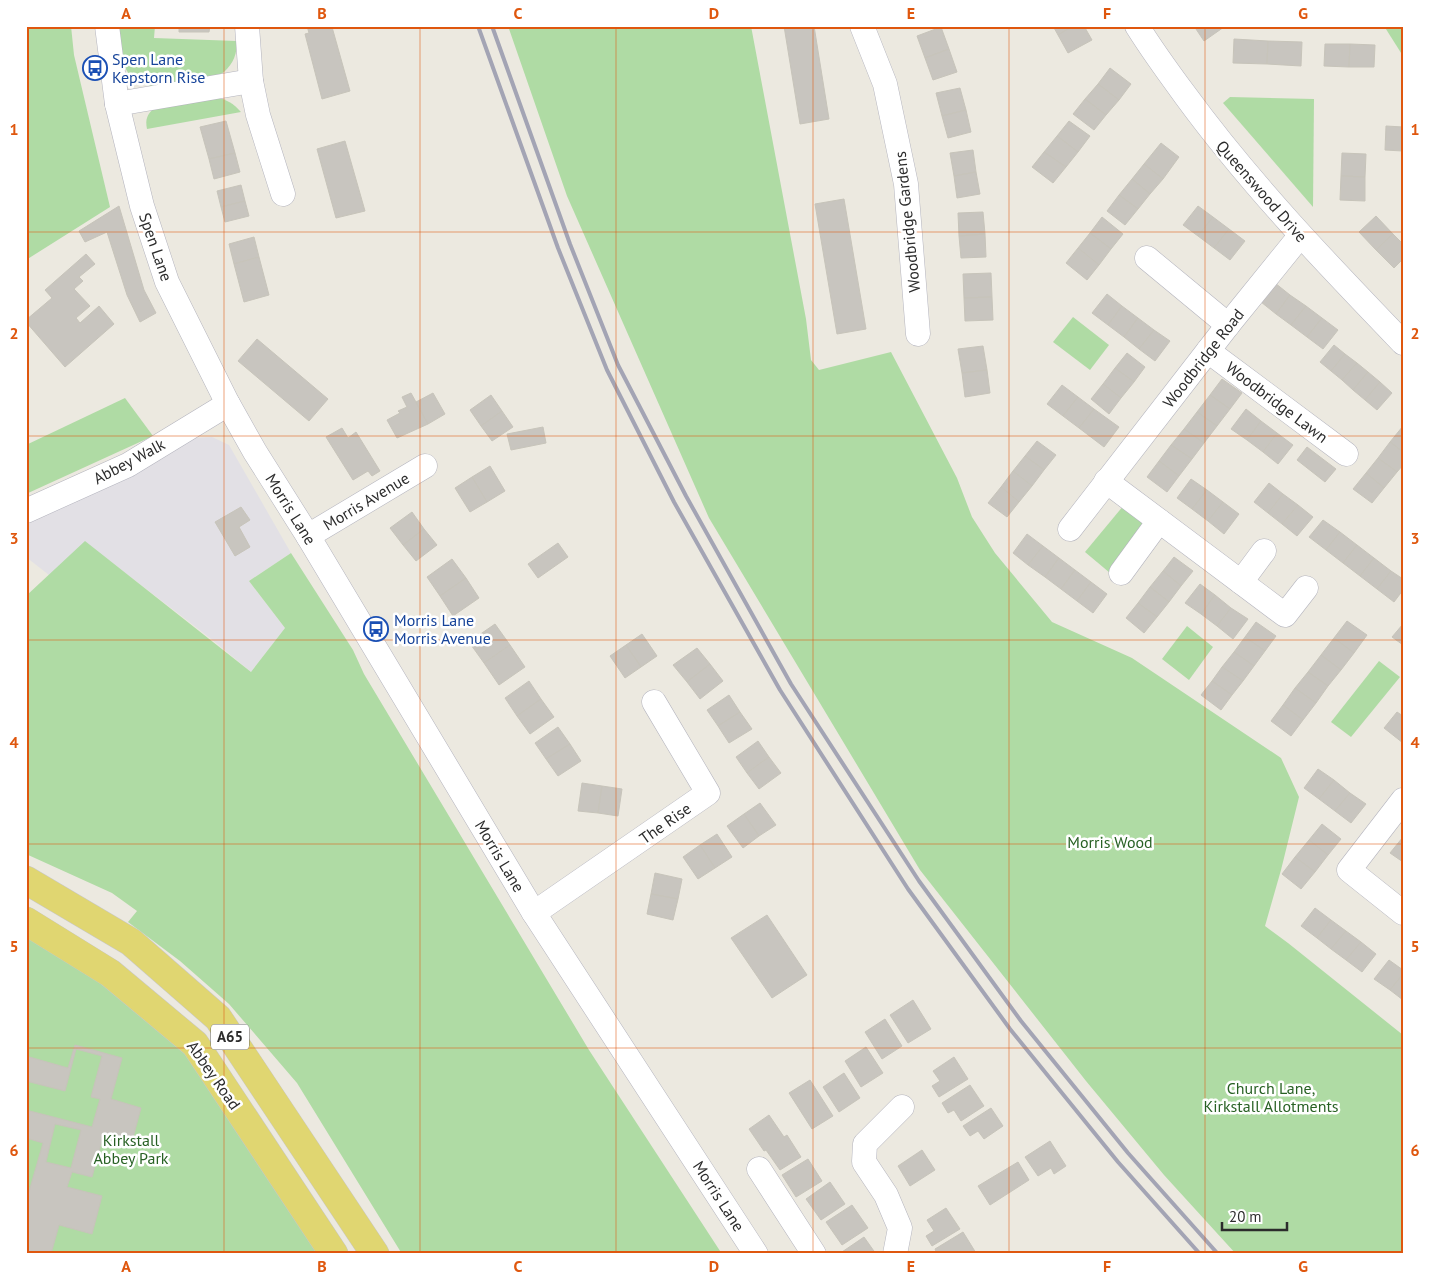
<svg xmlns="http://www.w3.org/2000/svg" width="1429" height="1280" font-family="'PT Sans',sans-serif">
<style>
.industrial{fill:#e2e0e5}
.green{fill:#afdba4}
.building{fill:#c8c5bf;stroke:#c7c4ba;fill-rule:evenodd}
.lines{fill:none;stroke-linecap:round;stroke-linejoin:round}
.minor-casing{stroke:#b4b4be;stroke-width:25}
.major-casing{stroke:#c8c8c8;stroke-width:29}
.minor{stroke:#fff;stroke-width:24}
.major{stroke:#e0d671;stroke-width:28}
.rail{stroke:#a3a4b4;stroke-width:4}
.grid{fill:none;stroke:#df570e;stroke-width:1;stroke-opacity:0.55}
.labels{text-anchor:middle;stroke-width:5;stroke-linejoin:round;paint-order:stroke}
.shield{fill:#fff;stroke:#6b6b6b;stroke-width:1}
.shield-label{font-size:15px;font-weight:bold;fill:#2c2c2c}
.transit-label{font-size:16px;fill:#164399;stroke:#fff;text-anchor:start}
.street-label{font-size:16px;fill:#2c2c2c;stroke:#fff}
.park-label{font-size:16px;fill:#286124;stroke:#fff}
.neatline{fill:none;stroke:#df570e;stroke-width:2}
.grid-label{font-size:16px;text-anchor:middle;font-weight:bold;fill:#df570e}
</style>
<rect width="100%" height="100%" fill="#ece9e0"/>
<path class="industrial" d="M212,437l17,8 62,108 -42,28 36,47 -34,44 -41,-34 -125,-96 -36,33 -23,-18v-39l168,-80z"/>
<g class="green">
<path d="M26,26h45l3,29 36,152 -84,53z"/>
<path d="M118,26h37l-1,12 83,3c0,12 -3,22 -13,31 -7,6 -60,16 -71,14 -10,-1 -20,-6 -26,-15 -8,-12 -7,-30 -9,-45z"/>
<path d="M508,26h243l55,293 5,41 8,10 72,-18 66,126 15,39 23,36 57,69 80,36 149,100 18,39 -18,73 -16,56 23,17 115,92v219h-167l-72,-79 -78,-94 -166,-211 -211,-352 -142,-322z"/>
<path d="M1384,26h19v30z"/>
<path d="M216,97c11,3 17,6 25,15l-94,17c-2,-10 0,-14 7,-21z"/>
<path d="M1230,97l84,2 -1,108 -90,-104z"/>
<path d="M1073,317l36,28 -19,25 -37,-28z"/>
<path d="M125,398l28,38 -127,58v-49z"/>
<path d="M1124,505l26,19 -40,49 -25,-21z"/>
<path d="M85,541l166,131 34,-44 -36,-47 42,-28 62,97 11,24 225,376 133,204h-320l-105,-171 -68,-79 -49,-43 -52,-39 9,-11 -25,-18 -86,-39v-258z"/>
<path d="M1187,626l26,21 -24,33 -27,-21z"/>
<path d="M1379,661l21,16 -49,60 -20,-15z"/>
<path d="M26,930l81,57 83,62 136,205h-300z"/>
</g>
<g class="building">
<path d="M179,26h31l-1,6h-30z"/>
<path d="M307,26h27l-2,1 18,64 -28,8 -17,-65 4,-1z"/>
<path d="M784,26h30l15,93 -29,5z"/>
<path d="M1053,26h20l-15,9z"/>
<path d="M1073,26h11l8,14 -24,13 -10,-18z"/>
<path d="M1194,26h30v1l-20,14z"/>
<path d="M941,27l8,22 -24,9 -8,-22z"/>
<path d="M1234,39l34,2 -1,23 -34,-1z"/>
<path d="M1268,41l34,1 -1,24 -34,-2z"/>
<path d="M1325,44h25l-1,23 -25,-1z"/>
<path d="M1350,44l25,1 -1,22h-25z"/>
<path d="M949,49l8,23 -24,8 -8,-22z"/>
<path d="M1110,68l21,16 -12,16 -21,-16z"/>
<path d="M1098,84l21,16 -13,15 -21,-16z"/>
<path d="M960,88l6,22 -24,6 -6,-23z"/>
<path d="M1085,99l21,16 -12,15 -21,-16z"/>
<path d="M966,110l5,22 -23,6 -6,-22z"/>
<path d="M226,121l9,32 -26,6 -9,-32z"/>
<path d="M1069,121l21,15 -12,16 -21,-16z"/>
<path d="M1386,126l17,1v24l-18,-1z"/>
<path d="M1057,136l21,16 -12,15 -22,-15z"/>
<path d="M345,141l20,70 -29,7 -19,-69z"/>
<path d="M1161,143l18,14 -16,22 -19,-15z"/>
<path d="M973,150l3,22 -22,4 -4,-23z"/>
<path d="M1044,152l22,15 -13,16 -21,-16z"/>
<path d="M235,153l5,19 -26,7 -5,-20z"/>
<path d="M1342,153l24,1 -1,23 -24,-1z"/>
<path d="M1144,164l19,15 -13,15 -18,-15z"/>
<path d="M976,172l4,22 -23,4 -3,-22z"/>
<path d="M1341,176l24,1v24l-25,-1z"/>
<path d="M1132,179l18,15 -12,15 -19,-14z"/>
<path d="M241,185l4,16 -24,6 -4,-16z"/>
<path d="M1119,195l19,14 -13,16 -18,-14z"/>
<path d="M844,199l22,130 -29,5 -22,-130z"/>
<path d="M245,201l4,15 -24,6 -4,-15z"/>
<path d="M119,206l25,84 12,23 -16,9 -13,-27 -20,-63 -22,10 -6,-11z"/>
<path d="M1198,206l15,11 -15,19 -15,-11z"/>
<path d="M983,212l2,22 -26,2 -1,-23z"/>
<path d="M1376,216l17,18 -17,16 -17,-18z"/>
<path d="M1102,217l21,17 -12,15 -21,-16z"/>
<path d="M1213,217l16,12 -15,19 -16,-12z"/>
<path d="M1229,229l16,12 -15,19 -16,-12z"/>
<path d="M1090,233l21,16 -12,16 -21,-17z"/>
<path d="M985,234l1,23 -25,1 -2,-22z"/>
<path d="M1393,234l10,10v15l-9,9 -18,-18z"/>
<path d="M254,237l5,20 -25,7 -5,-20z"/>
<path d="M1078,248l21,17 -12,15 -21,-17z"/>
<path d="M86,254l9,10 -16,13 4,4 -9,8 16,17 -14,12 4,5 19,-17 15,18 -49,43 -39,-45v-2l26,-22 -7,-8z"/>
<path d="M259,257l10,38 -25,7 -10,-38z"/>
<path d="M991,273l1,24 -28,1 -1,-24z"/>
<path d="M1275,283l15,12 -14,19 -15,-12z"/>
<path d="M1107,294l15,12 -14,19 -16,-12z"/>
<path d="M1290,295l16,11 -15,19 -15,-11z"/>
<path d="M992,297l1,23 -28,1 -1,-23z"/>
<path d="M1122,306l16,12 -14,19 -16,-12z"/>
<path d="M1306,306l16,12 -15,19 -16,-12z"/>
<path d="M1138,318l16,12 -15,19 -15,-12z"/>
<path d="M1322,318l16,12 -15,19 -16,-12z"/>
<path d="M1154,330l16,11 -15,20 -16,-12z"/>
<path d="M257,339l71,60 -19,22 -71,-60z"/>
<path d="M1334,345l11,9 -14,17 -11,-9z"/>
<path d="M983,346l4,24 -25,3 -4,-24z"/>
<path d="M1127,353l18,14 -11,15 -19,-14z"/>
<path d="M1345,354l12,9 -15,17 -11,-9z"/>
<path d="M1357,363l11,9 -15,18 -11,-10z"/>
<path d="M1115,368l19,14 -13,16 -18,-14z"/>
<path d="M987,370l3,23 -25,4 -3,-24z"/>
<path d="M1368,372l12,10 -15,18 -12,-10z"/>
<path d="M1222,379l20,14 -12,16 -20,-14z"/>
<path d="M1380,382l12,11 -15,17 -12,-10z"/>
<path d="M1103,384l18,14 -12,16 -18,-15z"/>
<path d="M1062,385l16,12 -15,19 -16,-12z"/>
<path d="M411,393l17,31 -31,14 -10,-18 13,-7 -2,-2 9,-4 -5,-10z"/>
<path d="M433,393l12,21 -17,10 -12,-22z"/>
<path d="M491,395l11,16 -21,15 -11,-16z"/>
<path d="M1210,395l20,14 -13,17 -20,-14z"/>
<path d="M1078,397l16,12 -15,19 -16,-12z"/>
<path d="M1094,409l25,18 -15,20 -25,-19z"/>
<path d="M1246,409l15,12 -14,19 -16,-11z"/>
<path d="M502,411l11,16 -21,14 -11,-15z"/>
<path d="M1197,412l20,14 -13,17 -20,-14z"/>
<path d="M1261,421l16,12 -14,19 -16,-12z"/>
<path d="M1403,426v26l-13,-10z"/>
<path d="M543,427l3,16 -35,7 -4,-16z"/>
<path d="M342,428l6,10 8,-6 24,39 -8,5 -4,-5 -15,9 -27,-43z"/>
<path d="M1184,429l20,14 -12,16 -21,-14z"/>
<path d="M1277,433l16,12 -15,19 -15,-12z"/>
<path d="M1037,441l19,14 -12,15 -19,-14z"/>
<path d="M1390,442l13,10v13l-6,7 -19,-14z"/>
<path d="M1171,445l21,14 -13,17 -20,-15z"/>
<path d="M1307,447l29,22 -11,13 -28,-22z"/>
<path d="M1025,456l19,14 -12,16 -19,-15z"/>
<path d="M1378,458l19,14 -13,16 -18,-15z"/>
<path d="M1159,461l20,15 -12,16 -20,-15z"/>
<path d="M490,466l15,25 -18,11 -15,-25z"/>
<path d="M1013,471l19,15 -13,16 -18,-15z"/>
<path d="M1366,473l18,15 -12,15 -19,-14z"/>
<path d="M472,477l15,25 -17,10 -15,-24z"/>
<path d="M1191,479l16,11 -15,19 -15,-11z"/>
<path d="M1269,483l14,11 -15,19 -14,-11z"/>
<path d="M1001,487l18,15 -12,15 -19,-14z"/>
<path d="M1207,490l16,12 -15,19 -16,-12z"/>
<path d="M1283,494l15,11 -16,19 -14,-11z"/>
<path d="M1223,502l16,12 -15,20 -16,-13z"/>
<path d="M1298,505l15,12 -16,19 -15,-12z"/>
<path d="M241,507l9,13 -11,7 11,20 -15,9 -20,-34z"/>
<path d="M412,512l12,17 -21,16 -13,-17z"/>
<path d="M1323,520l17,12 -14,18 -17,-13z"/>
<path d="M424,529l13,16 -21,16 -13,-16z"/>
<path d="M1340,532l17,13 -14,18 -17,-13z"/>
<path d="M1027,534l16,12 -15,19 -15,-12z"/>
<path d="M558,543l10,14 -30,21 -10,-14z"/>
<path d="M1357,545l17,13 -14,18 -17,-13z"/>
<path d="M1043,546l16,12 -14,19 -17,-12z"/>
<path d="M1174,557l19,14 -12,15 -18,-15z"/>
<path d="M1059,558l16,12 -14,19 -16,-12z"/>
<path d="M1374,558l17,13 -14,18 -17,-13z"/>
<path d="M452,559l14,19 -26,18 -13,-19z"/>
<path d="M1075,570l16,12 -14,19 -16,-12z"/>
<path d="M1163,571l18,15 -12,16 -19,-15z"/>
<path d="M1391,571l12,8v11l-9,12 -17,-13z"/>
<path d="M466,578l13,20 -26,18 -13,-20z"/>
<path d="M1091,582l16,12 -14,19 -16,-12z"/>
<path d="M1200,584l15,11 -14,19 -16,-11z"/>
<path d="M1150,587l19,15 -12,15 -19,-14z"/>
<path d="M1215,595l16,13 -14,18 -16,-12z"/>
<path d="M1138,603l19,14 -13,16 -18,-15z"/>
<path d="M1231,608l17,11 -15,20 -16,-13z"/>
<path d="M1347,621l20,14 -13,18 -20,-15z"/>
<path d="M1256,622l20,14 -11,15 -20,-14z"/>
<path d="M495,624l15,21 -26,18 -15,-21z"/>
<path d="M1403,624v21l-11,-8z"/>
<path d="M642,634l15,22 -16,11 -15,-22z"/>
<path d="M1245,637l20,14 -11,15 -20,-14z"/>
<path d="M1334,638l20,15 -13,17 -20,-15z"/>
<path d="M510,645l15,22 -26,18 -15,-22z"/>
<path d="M626,645l15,22 -16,11 -15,-22z"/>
<path d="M697,648l13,16 -23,18 -14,-17z"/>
<path d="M1234,652l20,14 -11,15 -21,-14z"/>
<path d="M1321,655l20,15 -13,16 -20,-14z"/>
<path d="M710,664l13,17 -23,18 -13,-17z"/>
<path d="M1222,667l21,14 -11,14 -20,-14z"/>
<path d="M1308,672l20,14 -12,17 -21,-15z"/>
<path d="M529,681l12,18 -24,17 -12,-18z"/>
<path d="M1212,681l20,14 -11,15 -20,-15z"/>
<path d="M1295,688l21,15 -13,17 -20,-15z"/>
<path d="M729,695l11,17 -22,14 -11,-16z"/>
<path d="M541,699l13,18 -24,17 -13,-18z"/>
<path d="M1283,705l20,15 -12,16 -20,-15z"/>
<path d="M740,712l12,17 -23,14 -11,-17z"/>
<path d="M1397,712l6,4v27l-19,-15z"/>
<path d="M558,727l12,17 -24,15 -11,-16z"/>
<path d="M758,741l11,16 -22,16 -11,-16z"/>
<path d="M570,744l11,17 -23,15 -12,-17z"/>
<path d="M769,757l12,16 -22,16 -12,-16z"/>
<path d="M1318,769l16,11 -15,19 -15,-11z"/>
<path d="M1334,780l16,13 -15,18 -16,-12z"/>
<path d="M582,783l20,3 -4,27 -20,-2z"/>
<path d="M602,786l20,3 -4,27 -20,-3z"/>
<path d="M1350,793l16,11 -15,19 -16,-12z"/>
<path d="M760,803l16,22 -17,11 -15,-22z"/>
<path d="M744,814l15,22 -16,12 -16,-22z"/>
<path d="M1322,824l19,15 -13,16 -19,-15z"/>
<path d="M717,834l15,23 -17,11 -15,-23z"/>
<path d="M1403,837v25l-13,-9z"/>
<path d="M1309,840l19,15 -13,17 -20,-15z"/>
<path d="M700,845l15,23 -17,11 -15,-22z"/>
<path d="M1295,857l20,15 -14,17 -19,-15z"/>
<path d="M655,873l27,6 -4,20 -27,-5z"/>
<path d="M651,894l27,5 -5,21 -26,-6z"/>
<path d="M1315,908l16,12 -14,18 -16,-12z"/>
<path d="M767,915l40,60 -35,23 -41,-60z"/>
<path d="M1331,920l15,11 -15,18 -14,-11z"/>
<path d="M1346,931l15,11 -15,18 -15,-11z"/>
<path d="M1361,942l15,12 -14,18 -16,-12z"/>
<path d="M1389,960l14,10v4l-13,16 -16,-11z"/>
<path d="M1403,974v26l-13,-10z"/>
<path d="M913,1000l18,29 -23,14 -18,-28z"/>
<path d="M885,1019l17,27 -20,13 -17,-27z"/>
<path d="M75,1045l47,13 -11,41 30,9 -10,37 -28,-8 -11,40 -20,-5 -5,15 35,9 -10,38 -33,-9 -8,29h-25v-52l17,-59 -17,-5v-28l66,17 8,-28 -9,-2 11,-41 -26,-7 -11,42 -39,-10v-25l42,12zM55,1124l26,6 -10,38 -25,-6z"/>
<path d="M866,1047l17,26 -22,14 -16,-26z"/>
<path d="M954,1057l14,22 -29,18 -7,-11 8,-5 -7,-10z"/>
<path d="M844,1073l16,25 -21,14 -16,-25z"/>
<path d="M810,1080l23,36 -21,13 -23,-36z"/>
<path d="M970,1085l14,21 -23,15 -7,-11 -6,3 -6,-10z"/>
<path d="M991,1108l12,18 -19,13 -6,-8 -8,5 -7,-10z"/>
<path d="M769,1115l15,22 3,-2 14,22 -21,13 -14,-20 -2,1 -15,-22z"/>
<path d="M1050,1141l16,25 -12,8 -3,-6 -13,8 -13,-19z"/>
<path d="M922,1150l13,20 -25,16 -12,-20z"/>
<path d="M808,1159l14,22 -26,16 -14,-22z"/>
<path d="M1018,1162l11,18 -39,25 -12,-19z"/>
<path d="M830,1182l15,22 -24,16 -15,-21z"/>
<path d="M852,1205l16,23 -26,17 -16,-23z"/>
<path d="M946,1208l14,21 -28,17 -6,-10 8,-5 -7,-11z"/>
<path d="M963,1232l13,21 -39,1 -2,-5z"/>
<path d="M864,1237l12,17h-37z"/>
</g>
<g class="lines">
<defs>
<g id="minor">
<path d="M107,26l10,78 25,102 25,76 61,122 27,48 53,84 226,377 222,341"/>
<path d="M247,26l4,55 7,34 25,79"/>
<path d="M862,26l23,58 21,100 12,150"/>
<path d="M1137,26c15,24 31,46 48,69 65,89 142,169 218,248"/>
<path d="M117,104l134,-23"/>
<path d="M1147,258l81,67"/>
<path d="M1208,351l138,103"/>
<path d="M1106,481l179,134 21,-27"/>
<path d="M26,511l102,-46 100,-61"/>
<path d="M1070,529l158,-204 72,-89"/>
<path d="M308,536l117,-70"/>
<path d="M1121,573l38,-52"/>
<path d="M1241,582l23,-31"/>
<path d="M1403,800l-54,70 54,43"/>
<path d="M534,913l174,-120 -54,-91"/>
<path d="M759,1169l55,85"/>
<path d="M895,1254l5,-26 -14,-33 -22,-33 1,-18 37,-37"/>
</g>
<g id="major">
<path d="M26,880l105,62 87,76 157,236"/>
<path d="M26,921l84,52 85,71 139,210"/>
</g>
</defs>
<use href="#minor" class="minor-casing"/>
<use href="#major" class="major-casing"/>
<use href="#minor" class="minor"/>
<use href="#major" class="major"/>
<g class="rail">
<path d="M478,26l80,222 49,122 67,132 106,188 128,199 102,140 108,133 82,92"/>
<path d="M492,26l78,218 48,121 68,131 105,188 128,197 102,140 107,132 90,101"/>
</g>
</g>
<path class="grid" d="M224,26v1228M420,26v1228M616,26v1228M813,26v1228M1009,26v1228M1205,26v1228M26,232h1377M26,436h1377M26,640h1377M26,844h1377M26,1048h1377"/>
<defs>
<symbol id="bus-ring" viewBox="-11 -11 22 22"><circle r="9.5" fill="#fff" stroke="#1a4fb4" stroke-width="1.5"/><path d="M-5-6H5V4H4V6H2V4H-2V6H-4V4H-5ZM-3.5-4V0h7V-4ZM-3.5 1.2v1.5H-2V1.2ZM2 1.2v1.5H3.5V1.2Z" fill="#1a4fb4"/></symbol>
</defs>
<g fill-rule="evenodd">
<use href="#bus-ring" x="81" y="54" width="28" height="28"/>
<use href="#bus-ring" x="362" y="615" width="28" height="28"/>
</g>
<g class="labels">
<rect class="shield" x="211" y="1024.5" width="38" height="25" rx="4"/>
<g class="shield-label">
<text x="230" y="1042">A65</text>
</g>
<g class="transit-label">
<text x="112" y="65">Spen Lane<tspan x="112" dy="18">Kepstorn Rise</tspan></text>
<text x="394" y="626">Morris Lane<tspan x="394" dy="18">Morris Avenue</tspan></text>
</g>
<g class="street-label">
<text transform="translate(1262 191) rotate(49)" y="6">Queenswood Drive</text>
<text transform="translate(907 222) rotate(-96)" y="6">Woodbridge Gardens</text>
<text transform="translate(156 247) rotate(71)" y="6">Spen Lane</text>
<text transform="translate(1203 358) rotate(-52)" y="6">Woodbridge Road</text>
<text transform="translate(1277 402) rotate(37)" y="6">Woodbridge Lawn</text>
<text transform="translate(129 461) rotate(-28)" y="6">Abbey Walk</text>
<text transform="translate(366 501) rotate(-31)" y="6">Morris Avenue</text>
<text transform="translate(291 509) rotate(58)" y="6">Morris Lane</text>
<text transform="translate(665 823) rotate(-35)" y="6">The Rise</text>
<text transform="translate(500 856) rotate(59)" y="6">Morris Lane</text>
<text transform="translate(214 1075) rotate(55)" y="6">Abbey Road</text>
<text transform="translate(719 1196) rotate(57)" y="6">Morris Lane</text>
</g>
<g class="park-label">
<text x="1110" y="848">Morris Wood</text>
<text x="1271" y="1094">Church Lane,<tspan x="1271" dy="18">Kirkstall Allotments</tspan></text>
<text x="131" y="1146">Kirkstall<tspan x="131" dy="18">Abbey Park</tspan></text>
</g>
</g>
<rect width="1429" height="1280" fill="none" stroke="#ffffff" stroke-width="55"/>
<path d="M1222 1222v8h65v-8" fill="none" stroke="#2c2c2c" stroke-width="2.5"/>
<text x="1229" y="1222" font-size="15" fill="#2c2c2c" stroke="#ffffff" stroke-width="4" paint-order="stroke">20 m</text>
<rect x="28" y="28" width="1374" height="1224" class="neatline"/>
<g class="grid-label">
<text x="126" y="19">A</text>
<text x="322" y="19">B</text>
<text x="518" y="19">C</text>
<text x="714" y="19">D</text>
<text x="911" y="19">E</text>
<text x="1107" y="19">F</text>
<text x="1303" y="19">G</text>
<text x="14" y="135">1</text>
<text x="1415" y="135">1</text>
<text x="14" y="339">2</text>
<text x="1415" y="339">2</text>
<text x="14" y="544">3</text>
<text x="1415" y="544">3</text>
<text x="14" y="748">4</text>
<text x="1415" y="748">4</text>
<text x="14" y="952">5</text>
<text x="1415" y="952">5</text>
<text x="14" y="1156">6</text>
<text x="1415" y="1156">6</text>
<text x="126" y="1272">A</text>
<text x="322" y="1272">B</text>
<text x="518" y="1272">C</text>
<text x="714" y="1272">D</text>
<text x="911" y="1272">E</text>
<text x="1107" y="1272">F</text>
<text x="1303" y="1272">G</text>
</g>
</svg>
